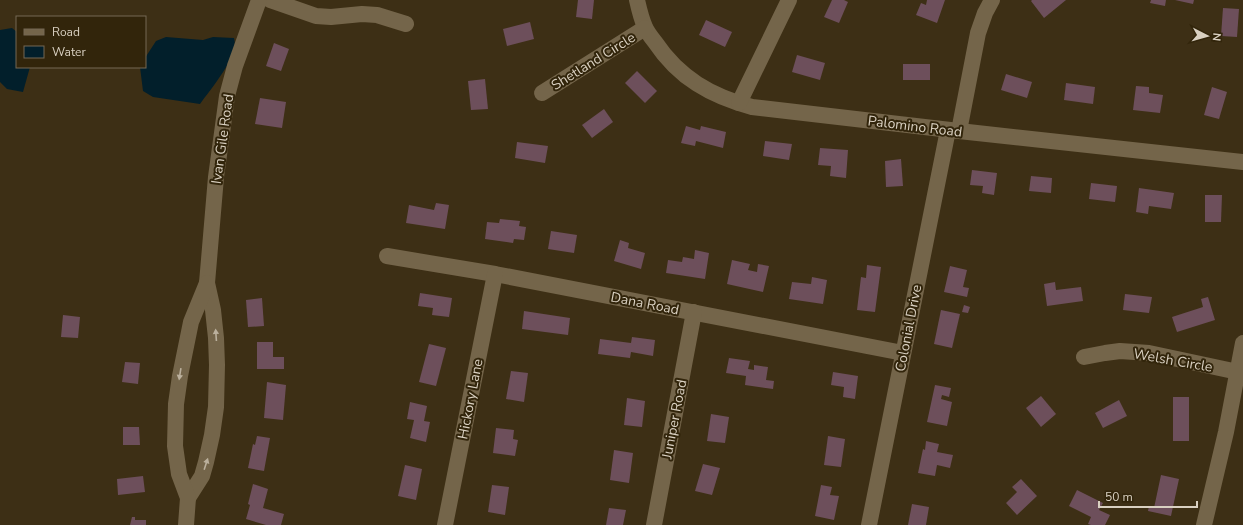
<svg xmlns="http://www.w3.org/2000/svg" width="1243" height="525" font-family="'Nunito Sans',sans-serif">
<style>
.water{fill:#021f2b}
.building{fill:#6d4f5b}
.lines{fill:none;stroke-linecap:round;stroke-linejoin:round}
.street{stroke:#74654a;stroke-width:16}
.oneway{fill:#bbb09d}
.labels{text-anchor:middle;stroke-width:4;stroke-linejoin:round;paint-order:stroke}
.street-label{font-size:14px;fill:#d9d0c1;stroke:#32250b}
</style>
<rect width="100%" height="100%" fill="#3d2f15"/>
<g class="water">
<path d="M12,28l5,4v35h13l-7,25 -16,-3 -7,-7v-52z"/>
<path d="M166,37l37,3 10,-3 21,1c6,17 -24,52 -34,66l-47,-7 -10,-6 -3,-24h5v-9l11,-17z"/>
</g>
<g class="building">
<path d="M578,0h16l-2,19 -16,-2z"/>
<path d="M832,0h12l4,2 -9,21 -15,-6z"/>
<path d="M927,0h18l-8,23 -21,-8 5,-12 5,2z"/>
<path d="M1032,0h34l-22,18 -13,-17z"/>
<path d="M1151,0h15l-1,6 -15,-3z"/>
<path d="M1175,0h19l-1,4z"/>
<path d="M1223,8l16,1 -2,28 -16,-1z"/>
<path d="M706,20l26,12 -7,15 -26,-12z"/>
<path d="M530,22l4,17 -27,7 -4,-17z"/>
<path d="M274,43l15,6 -8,22 -15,-5z"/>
<path d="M797,55l28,8 -5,17 -28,-8z"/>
<rect x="903" y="64" width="27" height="16"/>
<path d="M637,71l20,20 -12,12 -20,-20z"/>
<path d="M1006,74l26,8 -5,16 -26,-8z"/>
<path d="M485,79l3,30 -17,1 -3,-29z"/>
<path d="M1066,83l29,4 -2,17 -29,-4z"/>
<path d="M1136,86l13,1v6l14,2 -3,18 -27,-3z"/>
<path d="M1212,87l15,5 -8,27 -15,-4z"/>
<path d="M260,98l26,4 -4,26 -27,-4z"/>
<path d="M604,109l9,13 -21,16 -10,-13z"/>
<path d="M686,126l14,4 1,-4 25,6 -3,16 -27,-7 -1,5 -14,-3z"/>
<path d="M765,141l27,3 -3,16 -26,-4z"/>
<path d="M517,142l31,4 -3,17 -30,-5z"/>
<path d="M820,148l28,2 -2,28 -16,-2 1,-10 -13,-1z"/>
<path d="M901,159l2,27 -17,1 -1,-26z"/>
<path d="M972,170l25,3 -3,22 -12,-2 1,-7 -13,-1z"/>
<path d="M1031,176l21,2 -1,15 -22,-2z"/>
<path d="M1091,183l26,3 -2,16 -26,-3z"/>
<path d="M1139,188l35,5 -3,16 -22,-3 -1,8 -12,-2z"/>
<path d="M1205,195h17l-1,27h-16z"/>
<path d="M436,203l13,2 -4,24 -39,-6 3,-18 25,5z"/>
<path d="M500,219l20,2 -1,5 7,1 -2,13 -10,-1 -1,4 -28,-4 2,-17 12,1z"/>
<path d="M551,231l26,4 -3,18 -26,-4z"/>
<path d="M620,240l9,3 -1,5 17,5 -4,16 -27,-8z"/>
<path d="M695,250l14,3 -4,26 -39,-6 2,-13 14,2 1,-5 11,2z"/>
<path d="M732,260l18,4 -2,6 9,2 1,-8 11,2 -6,26 -36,-8z"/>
<path d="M867,265l14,2 -6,45 -18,-2 4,-33 5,1z"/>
<path d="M950,266l17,4 -4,17 6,1 -2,9 -23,-5z"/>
<path d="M812,277l15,3 -4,24 -34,-5 3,-17 19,2z"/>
<path d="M1055,282l1,8 25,-3 2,14 -36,5 -3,-22z"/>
<path d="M420,293l32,5 -3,19 -17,-2 1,-7 -15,-2z"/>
<path d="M1125,294l27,3 -3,16 -26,-3z"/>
<path d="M1208,297l7,23 -38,12 -5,-15 31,-10 -2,-8z"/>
<path d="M262,298l2,28 -16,1 -2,-27z"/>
<path d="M964,305l6,2 -2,6 -6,-1z"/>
<path d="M941,310l19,4 -8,34 -18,-4z"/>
<path d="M524,311l46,7 -2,17 -46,-6z"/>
<path d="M63,315l17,2 -2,21 -17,-1z"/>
<path d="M632,337l23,3 -2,16 -22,-4 -1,6 -32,-4 2,-15 31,4z"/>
<path d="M257,342h16v15h11v12h-27z"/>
<path d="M429,344l17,4 -10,38 -17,-4z"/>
<path d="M729,358l21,3 -2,8 6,1v-5l14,2 -2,13 8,1 -1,8 -28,-4 1,-9 -20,-3z"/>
<path d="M125,362l15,1 -2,21 -16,-2z"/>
<path d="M511,371l17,2 -4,29 -18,-3z"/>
<path d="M833,372l25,4 -3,23 -12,-2 1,-10 -13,-2z"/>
<path d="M267,382l19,3 -3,35 -19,-2z"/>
<path d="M935,385l16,3 -2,9 -7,-2 -1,4 11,3 -5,24 -20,-4z"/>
<path d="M1041,396l15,18 -15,13 -15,-19z"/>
<rect x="1173" y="397" width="16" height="44"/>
<path d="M627,398l18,3 -3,26 -18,-2z"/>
<path d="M1119,400l8,16 -24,12 -8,-15z"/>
<path d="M410,402l17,4 -3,15 6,1 -4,20 -16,-4 4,-18 -7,-1z"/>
<path d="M711,414l18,3 -4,26 -18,-2z"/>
<path d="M123,427h16l1,18h-17z"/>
<path d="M496,428l18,2 -1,9 5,1 -3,16 -22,-3z"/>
<path d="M257,436l13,2 -6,33 -16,-3 5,-24 2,1z"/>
<path d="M828,436l17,3 -4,28 -17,-2z"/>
<path d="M926,441l13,3 -2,8 16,3 -3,13 -13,-3 -2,11 -17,-3 5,-24 2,1z"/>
<path d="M614,450l19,3 -4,30 -19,-3z"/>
<path d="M703,464l17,4 -8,27 -17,-4z"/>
<path d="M405,465l17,4 -6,31 -18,-4z"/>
<path d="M1161,475l18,4 -8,37 -23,-5 1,-5 5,2z"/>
<path d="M143,476l2,16 -27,3 -1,-16z"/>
<path d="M1021,479l16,17 -20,19 -11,-12 11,-11 -5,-5z"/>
<path d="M253,484l15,5 -5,19 21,6 -3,11h-15l-20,-6 4,-14 -2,-1z"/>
<path d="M492,485l17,2 -4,28 -17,-3z"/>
<path d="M821,485l11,2 -2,8 9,1 -5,24 -19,-4z"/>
<path d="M1077,490l26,13 -4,7 11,5 -5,10h-14l-3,-1 3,-7 -22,-11z"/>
<path d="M912,504l17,3 -3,18h-18z"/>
<path d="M609,508l17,2 -3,15h-17z"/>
<path d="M132,517h3v3h11v5h-16z"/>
</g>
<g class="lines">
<g class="street">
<path d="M270,0l46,16 15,1 31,-3 15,1 29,9"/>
<path d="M637,0c2,9 4,18 8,27 2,5 6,10 10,15 24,36 56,54 97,65l207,24 284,31"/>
<path d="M542,93l103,-65"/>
<path d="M739,103l50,-103"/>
<path d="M959,131l19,-98 7,-20 7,-13"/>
<path d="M387,256l108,18 408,79"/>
<path d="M1084,357l21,-4 15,-2 29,2 89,19"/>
<path d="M188,498l14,-22 4,-14 6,-27 4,-28 1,-42 -1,-27 -3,-28 -6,-27 9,-106 11,-81 8,-30 24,-66"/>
<path d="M186,525l2,-27 -9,-24 -4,-28 1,-42 4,-28 11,-54 16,-39"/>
<path d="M445,525l50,-251"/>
<path d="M654,525l40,-213"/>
<path d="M869,525l79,-395"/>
<path d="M1204,525l22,-93 17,-89"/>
</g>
</g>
<defs><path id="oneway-solid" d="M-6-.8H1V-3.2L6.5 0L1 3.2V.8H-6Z"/></defs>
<g class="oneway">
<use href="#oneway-solid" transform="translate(216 335) rotate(-94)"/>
<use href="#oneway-solid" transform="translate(180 374) rotate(99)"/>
<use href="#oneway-solid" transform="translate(206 464) rotate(-72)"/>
</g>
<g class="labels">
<g class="street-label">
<text transform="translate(593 61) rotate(-32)" y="5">Shetland Circle</text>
<text transform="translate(915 126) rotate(7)" y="5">Palomino Road</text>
<text transform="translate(222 139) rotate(-82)" y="5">Ivan Gile Road</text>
<text transform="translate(645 303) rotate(11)" y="5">Dana Road</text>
<text transform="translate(908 328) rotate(-79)" y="5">Colonial Drive</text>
<text transform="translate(1173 360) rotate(10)" y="5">Welsh Circle</text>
<text transform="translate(470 399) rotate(-79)" y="5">Hickory Lane</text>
<text transform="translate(674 419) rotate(-79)" y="5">Juniper Road</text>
</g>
</g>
<rect x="16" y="16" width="130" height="52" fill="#32250b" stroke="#756954"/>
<rect x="24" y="29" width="20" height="6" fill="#74654a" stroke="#756954"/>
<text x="52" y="36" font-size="12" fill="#d9d0c1">Road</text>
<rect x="24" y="46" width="20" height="12" fill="#021f2b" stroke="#756954"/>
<text x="52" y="56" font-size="12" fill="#d9d0c1">Water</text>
<g transform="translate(1207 36) rotate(96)" stroke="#32250b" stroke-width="3" paint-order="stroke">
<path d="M0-3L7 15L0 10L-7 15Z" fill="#d9d0c1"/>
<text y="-6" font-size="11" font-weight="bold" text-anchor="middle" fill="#d9d0c1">N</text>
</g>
<path d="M1099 501v6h98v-6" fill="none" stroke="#d9d0c1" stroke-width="2"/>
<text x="1105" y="501" font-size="12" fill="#d9d0c1" stroke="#32250b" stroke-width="3" paint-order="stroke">50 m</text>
</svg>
